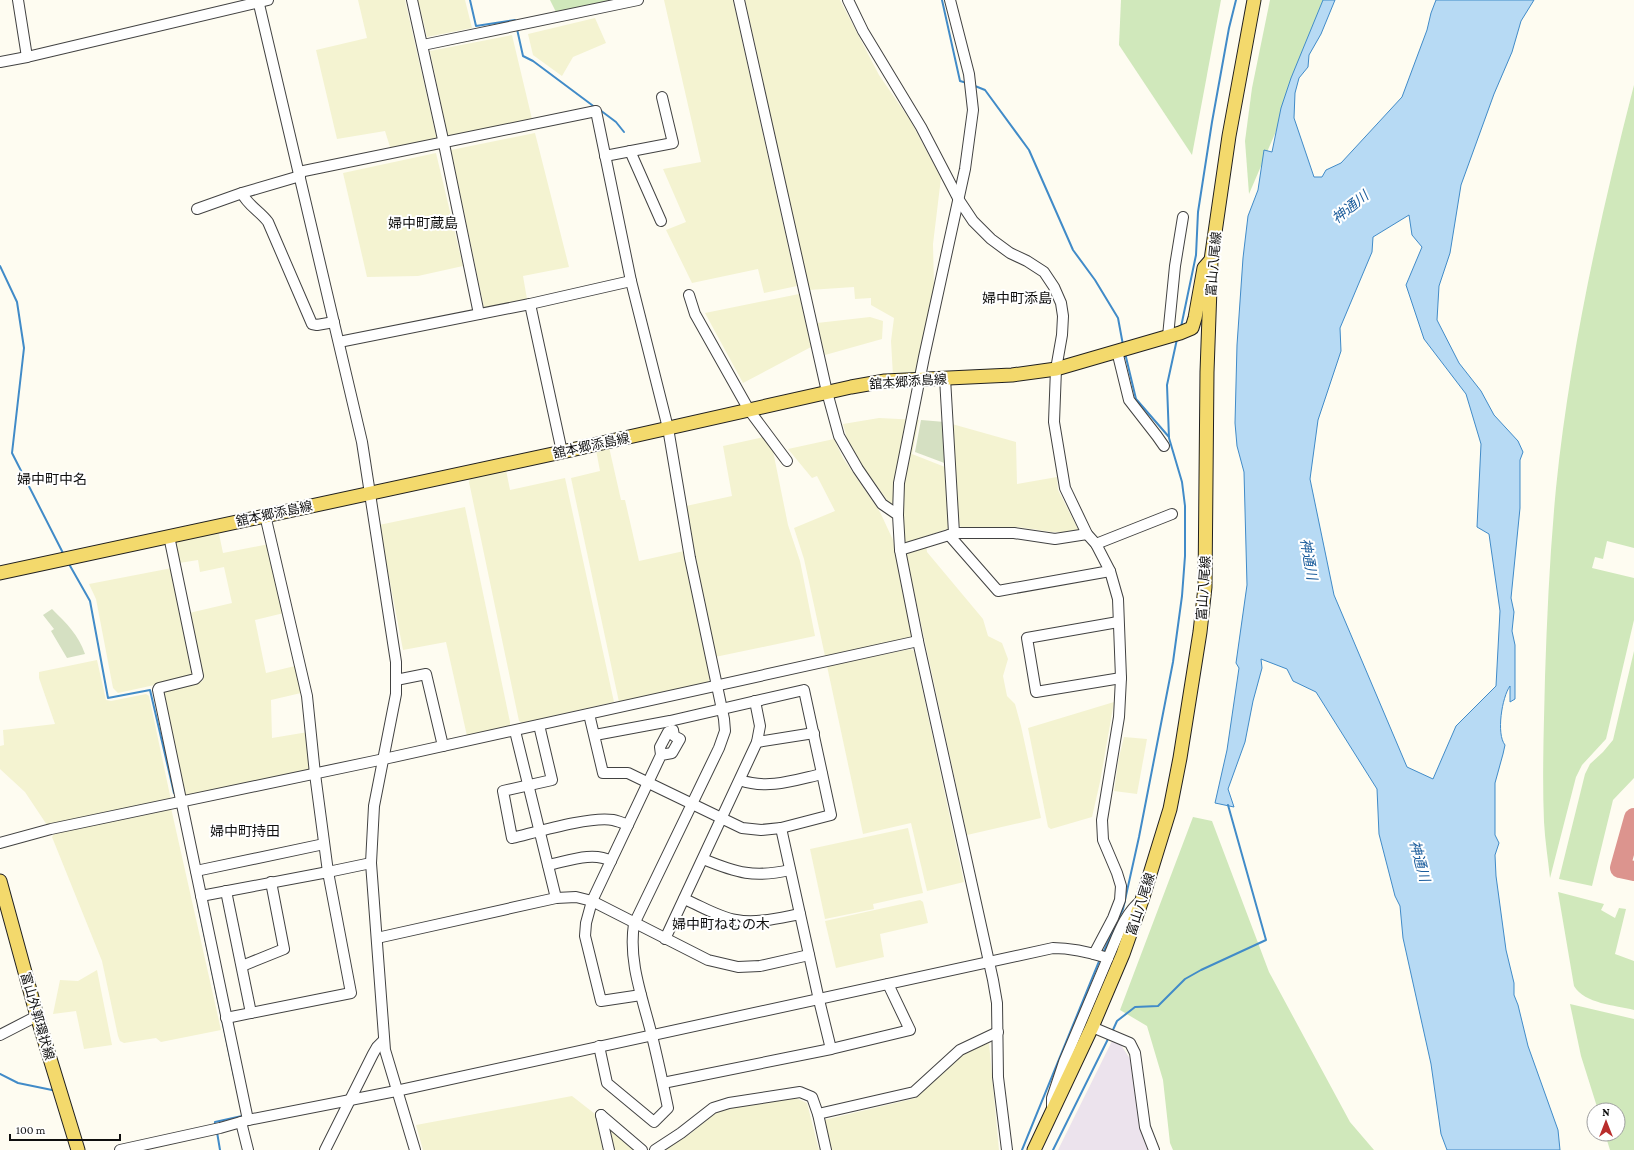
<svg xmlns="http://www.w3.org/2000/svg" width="1634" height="1150" font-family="'Crimson Pro','Noto Sans JP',serif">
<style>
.industrial{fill:#ece3ed}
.farmland{fill:#f4f3d1}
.green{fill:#d0e8bb}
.cemetery{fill:#d5e0c2}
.water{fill:#b7daf4;stroke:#418bc8;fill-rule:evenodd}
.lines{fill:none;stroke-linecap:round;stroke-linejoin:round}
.stream{stroke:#418bc8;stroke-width:2}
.taxiway{stroke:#dc948e;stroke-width:20}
.minor-casing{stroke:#424242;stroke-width:12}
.major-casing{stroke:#202020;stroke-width:15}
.minor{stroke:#fff;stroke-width:10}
.major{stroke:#f3d96c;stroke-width:13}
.labels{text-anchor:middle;stroke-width:4;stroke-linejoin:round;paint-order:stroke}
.street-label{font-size:13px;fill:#0f0f0f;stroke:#fff}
.water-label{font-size:14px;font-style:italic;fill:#1c5d9c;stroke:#fff}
.neighbourhood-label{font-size:14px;fill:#0f0f0f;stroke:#fff}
</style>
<rect width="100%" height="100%" fill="#fefcf1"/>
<path class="industrial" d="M1112,1041l9,4 13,20 8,66 6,19h-90z"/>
<g class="farmland">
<path d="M358,0h47l32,140 -46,10 -6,-19 -48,8 -21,-89 51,-12z"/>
<path d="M418,0h47l7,28 -45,9z"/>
<path d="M664,0h69l64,286 -33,7 -6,-24 -66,14 -26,-53 20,-8 -23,-53 38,-7z"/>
<path d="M745,0h95l39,75 31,45 31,58 -8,66 2,87 -16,44 -26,1 -2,-35 3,-23 -23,-13v-7l-16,1 -1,-12 -45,3z"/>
<path d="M595,18l11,25 -33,14 -11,19 -29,-21 -5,-21z"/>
<path d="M512,35l20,84 -84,19 -18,-87z"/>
<path d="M535,133l34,134 -46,9 4,23 -43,9 -33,-158z"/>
<path d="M436,153l27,113 -45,10 -51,1 -24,-104z"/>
<path d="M799,294l12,53 -68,36 -38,-70z"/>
<path d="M870,317l13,4 -1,18 -57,16 -8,-32z"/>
<path d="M879,418l40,2 -7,34 33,13 5,61 -44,15 -16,-39 -31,-43 -11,-19 -5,-18z"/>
<path d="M952,424l64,18 1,42 40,-7 1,13 21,41 -4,1h-23l-34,-5h-57l-2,-2z"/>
<path d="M764,437l8,9 16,79 12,36 15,75 -100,21 -29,-151 46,-10 -9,-50z"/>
<path d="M834,439l9,19 37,54 13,28 19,93 -2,6 -85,17 -21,-97 -10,-31 41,-17 -18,-35 -5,2 -24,-29z"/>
<path d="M609,447l12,53h4l14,61 45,-10 26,127 -2,4 -89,20 -48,-224 29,-7 -4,-21z"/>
<path d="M506,470l4,20 55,-12 49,224 -92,21 -3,-2 -50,-239 2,-5z"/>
<path d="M465,507l45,215v5l-43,9 -21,-94 -43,8 -24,-125z"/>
<path d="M218,529l5,24 46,-9 15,69 -29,7 11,53 29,-7 6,27 -30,7 1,38 36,-6 3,35 -3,4 -121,26 -3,-2 -21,-103 2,-3 38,-8 -14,-68 43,-10 -8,-36 -24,5 -2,-12 -19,3 -4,-20 1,-4z"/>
<path d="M926,545l1,7 56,67 5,17 14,7 6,16 -5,17 4,20 8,8 6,22 20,92 -74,17 -61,-280 1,-3z"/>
<path d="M172,568l23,104 -4,5 -73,16 -5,-5 -17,-89 -7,-15z"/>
<path d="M910,649l4,2 50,231 -37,9 -16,-68 -48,11 -36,-168z"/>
<path d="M97,660l9,40 5,1 35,-7 3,2 22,104 -124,25 -22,-33 -25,-23v-23l4,-1 -1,-15 52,-6 -16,-46v-6z"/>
<path d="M1114,702l-14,80 -8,35 -41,12 -3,-2 -20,-99z"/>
<path d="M1124,737l23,2 -10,55 -23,-3 5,-34z"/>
<path d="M171,808l50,222 -60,12 -5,-4 -32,5 -4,-2 -2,-5 -16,-75 -50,-124 3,-4z"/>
<path d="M908,828l15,65 -50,11 1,5 -49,10 -15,-70z"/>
<path d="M920,900l3,2 5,21 -48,11 4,23 -48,11 -11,-47z"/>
<path d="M97,970l15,75 -28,4 -8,-38 -23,3 7,-34 18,1z"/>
<path d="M989,1043l10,107h-169l-6,-30 92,-22 47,-45z"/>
<path d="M572,1096l23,18 8,36h-180l-7,-25z"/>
<path d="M796,1098l11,5 12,47h-156l27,-16 29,-24z"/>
<path d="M608,1126l30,24h-25z"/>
</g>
<g class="green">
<path d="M550,0h61l-55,12z"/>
<path d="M1121,0h100l-29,155 -73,-110z"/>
<path d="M1270,0h54l-47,129 -28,65 -4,-53 7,-53z"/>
<path d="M1634,85v463l-27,-7 -4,18 -8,-2 -3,11 42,10v42l-28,119 -24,26 -6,12 -26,101c-2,-19 -5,-37 -6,-56 -2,-48 0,-97 1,-145 2,-63 5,-126 11,-189 14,-136 44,-271 78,-403z"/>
<path d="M1634,651v127l-21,22 -21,86 -33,-7 26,-105 5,-10 13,-12 10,-12z"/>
<path d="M1193,817l19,4 57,151 81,150 24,28h-201l-3,-7 -7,-63 -16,-54 -27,-16z"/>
<path d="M1558,892l46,12 -3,6 14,8 4,-10 7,1 -11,45 19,7v49c-19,-5 -49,-6 -60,-24z"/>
<path d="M1570,1004l64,15v131h-24l-5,-16h13v-24h-20l-17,-54z"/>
</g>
<g class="cemetery">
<path d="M921,420l24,2 2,42 -32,-12z"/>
<path d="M52,609c15,15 26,25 33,45l-18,4 -16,-27 3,-2 -11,-14z"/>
</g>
<path class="water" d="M1323,0h12l-14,34 -12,21 -1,12 -9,11 -4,15 -1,25 20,59h8l4,-7 15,-7 61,-66 25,-67 4,-17 5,-13h98l-13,21 -9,31 -18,42 -33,91 -11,68 -11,33 -2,34 22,43 22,28 13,24 24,26 5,11 -3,8v48l-9,90 3,14 -2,19 3,14v54l-5,3v-16c-8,11 -14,48 -5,59l-2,9 -8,29v52l4,8 -4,12 1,21 10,74 8,33v12l4,10 10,41 30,84 2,20h-113l-6,-16 -10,-70 -28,-126 -3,-32 -5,-10 -16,-62 -2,-45 -61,-97 -23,-11 -6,-12 -26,-10 1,9 -9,33 -8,41 -17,47 6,18 -19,-4 12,-53 12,-82 -3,-5 11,-78 -3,-113 -7,-26 -2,-23 2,-78 6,-87 5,-42 10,-26 6,-40 8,2 9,-44 10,-30zM1409,215l3,20 10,12 -16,38 18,54 42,55 15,50 -4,83 12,7 11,77 -4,75 -40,40 -23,53 -26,-12 -73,-172 -24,-116 8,-59 23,-69 -1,-23 32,-76 1,-15z"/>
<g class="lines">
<g class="stream">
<path d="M470,0l6,26 39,-6v3"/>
<path d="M942,0l18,81 7,2"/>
<path d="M517,29l6,27 10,5 63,47"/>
<path d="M975,86l10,4 44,60 44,100 22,30 23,38 5,27"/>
<path d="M600,110l16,12 8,10"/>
<path d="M0,266l17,36 7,46 -12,105 52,102"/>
<path d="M1181,327l15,-72 2,-43 14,-90 17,-94 7,-28"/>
<path d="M1125,353l11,46 33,38"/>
<path d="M69,564l21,37 18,97 42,-8 24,103"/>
<path d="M198,904l36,172"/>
<path d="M1103,953l20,-44 16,-72 34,-175 9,-66 3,-40v-50l-3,-24 -13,-44 -2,-53 10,-46"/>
<path d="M1112,1032l5,-11 18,-14 23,-1 27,-27 16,-9 65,-30 -38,-135"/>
<path d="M0,1074l18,9 34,7"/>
<path d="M215,1125v-3l27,-6v-2"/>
<path d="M217,1132l3,18"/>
<path d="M1022,1150l78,-191"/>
<path d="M1053,1150l56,-113"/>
</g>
<path class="taxiway" d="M1634,818l-14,50 14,3"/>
<defs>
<g id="minor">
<path d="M18,0l9,57"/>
<path d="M258,0l104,442 34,220v32l-22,112 -3,57 14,187 30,100"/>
<path d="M412,0l32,144 35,170"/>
<path d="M739,0l88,392 12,44 19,33 24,35 16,11 2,35 18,91 75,339 4,23 1,74 9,73"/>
<path d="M848,0l15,31 58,96 38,73 14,21 18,18 19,14 17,8 17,11 10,15 7,16 2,13 -1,19 -6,34 -2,53 11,66 22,46 9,10 14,27 8,28 3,79 -2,39 -17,103 1,20 14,33 4,13 -1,14 -7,18 -19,36"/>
<path d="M423,45l215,-45"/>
<path d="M0,62l27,-5 241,-57"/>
<path d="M630,151l31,70"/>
<path d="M605,156l68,-13 -11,-46"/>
<path d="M299,172l297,-61 35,170 37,147 22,130 34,161 1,12 -6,17 -85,176c-6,38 9,75 18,112 6,24 11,48 16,72l-14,14 -47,-39 -8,-37"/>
<path d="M300,176l-58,17c5,12 18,18 26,29l44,102 5,1 17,-3"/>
<path d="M197,209l45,-16"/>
<path d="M689,295l6,19 54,96 38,51"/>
<path d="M530,304l32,148"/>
<path d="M1168,336l7,-70 8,-49"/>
<path d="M339,342l191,-38 101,-23"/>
<path d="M1117,351l12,49 28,36 7,10"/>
<path d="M945,378l9,155"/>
<path d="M265,515l42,181 8,78 13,98 43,-9"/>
<path d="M898,515l1,-32 25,-126 41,-188 8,-59 -4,-36 -19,-74"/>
<path d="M1087,534l-32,5 -41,-6h-58l-7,2 49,56 112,-20"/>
<path d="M169,536l29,140 -3,3 -36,9 -1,2 90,430"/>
<path d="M1096,544l76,-30"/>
<path d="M900,550l49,-15"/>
<path d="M1118,622l-91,16 9,54 85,-14"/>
<path d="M396,680l30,-6 17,72"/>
<path d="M589,714l14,59h25l114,55 19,2 20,-2 50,-13 -27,-125 -134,31 -75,14"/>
<path d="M539,725l13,55 -49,11 9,47c25,-6 78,-22 101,-18 5,1 10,3 15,5"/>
<path d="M515,731l41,167"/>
<path d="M757,742l57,-9"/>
<path d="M740,780c28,10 55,0 82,-6"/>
<path d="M781,828l38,172 12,49"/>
<path d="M0,843l51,-14 333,-70 534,-118"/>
<path d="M703,859c34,14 51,19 87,11"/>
<path d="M548,865c20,-4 45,-14 63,-4"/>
<path d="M196,871l128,-27"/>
<path d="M226,891l25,122"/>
<path d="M201,896l127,-24 23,121 -125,25"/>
<path d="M684,899c17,7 34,18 52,21 20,4 43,-2 64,-6"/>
<path d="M377,938l179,-40 20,-1 16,4 116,59 30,7 22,-1 49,-11"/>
<path d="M665,939l92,-197 3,-16 -5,-25"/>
<path d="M242,966l42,-17 -13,-67"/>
<path d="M641,995l-40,6 -16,-65 1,-13 6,-22 69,-146 -1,-8 8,-15 5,-2 1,6 6,3 -8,14 -11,2"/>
<path d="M1092,1027l38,16 5,10 10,74 9,23"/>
<path d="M0,1035l37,-19"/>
<path d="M663,1083l168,-34 79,-19 -22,-46"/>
<path d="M1052,1107v-9l12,-36 44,-104"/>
<path d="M818,1114l96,-22 46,-42 38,-18"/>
<path d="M601,1115l41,35"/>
<path d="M601,1115l8,35"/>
<path d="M241,1122l7,28"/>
<path d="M120,1150l100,-22 28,-8 148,-29 657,-143c19,0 36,4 55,10 9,-20 16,-45 34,-58"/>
<path d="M325,1150l48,-96 4,-7 7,-7"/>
<path d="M655,1150l26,-17 32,-25 16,-5 71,-11 12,5 6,17 8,36"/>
</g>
<g id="major">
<path d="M0,573l562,-121 289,-65 34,-6 127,-6 44,-6 124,-36 12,-5 3,-10 9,-50 7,-8"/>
<path d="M0,881l37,135 41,134"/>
<path d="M1034,1150l58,-123 31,-73 19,-54 28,-91 10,-51 20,-126 5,-45 2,-215 4,-112 18,-124 25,-136"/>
</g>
</defs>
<use href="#minor" class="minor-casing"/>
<use href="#major" class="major-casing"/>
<use href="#minor" class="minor"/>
<use href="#major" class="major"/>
</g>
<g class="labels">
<g class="street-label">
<text transform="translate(1213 264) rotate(-85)" y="5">富山八尾線</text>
<text transform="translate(908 381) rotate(-4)" y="5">舘本郷添島線</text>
<text transform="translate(591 445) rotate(-12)" y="5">舘本郷添島線</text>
<text transform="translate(274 513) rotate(-12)" y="5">舘本郷添島線</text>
<text transform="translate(1203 588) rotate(-86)" y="5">富山八尾線</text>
<text transform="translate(1140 904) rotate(-72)" y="5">富山八尾線</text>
<text transform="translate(38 1016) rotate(74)" y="5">富山外郭環状線</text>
</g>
<g class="water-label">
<text transform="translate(1350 207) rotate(-39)" y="5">神通川</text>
<text transform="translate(1309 559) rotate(80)" y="5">神通川</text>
<text transform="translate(1420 861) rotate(75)" y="5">神通川</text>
</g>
<g class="neighbourhood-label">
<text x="423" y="228">婦中町蔵島</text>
<text x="1017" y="303">婦中町添島</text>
<text x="52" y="484">婦中町中名</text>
<text x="245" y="836">婦中町持田</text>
<text x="721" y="929">婦中町ねむの木</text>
</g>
</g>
<g transform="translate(1606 1122)"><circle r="19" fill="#ffffff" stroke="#9f9f9f"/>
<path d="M0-3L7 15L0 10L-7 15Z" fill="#b92d2c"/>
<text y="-6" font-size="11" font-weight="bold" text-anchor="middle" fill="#0f0f0f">N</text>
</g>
<path d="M10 1134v6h110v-6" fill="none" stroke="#0f0f0f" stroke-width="2"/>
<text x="16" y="1134" font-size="12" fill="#0f0f0f" stroke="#ffffff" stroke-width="3" paint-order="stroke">100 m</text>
</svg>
